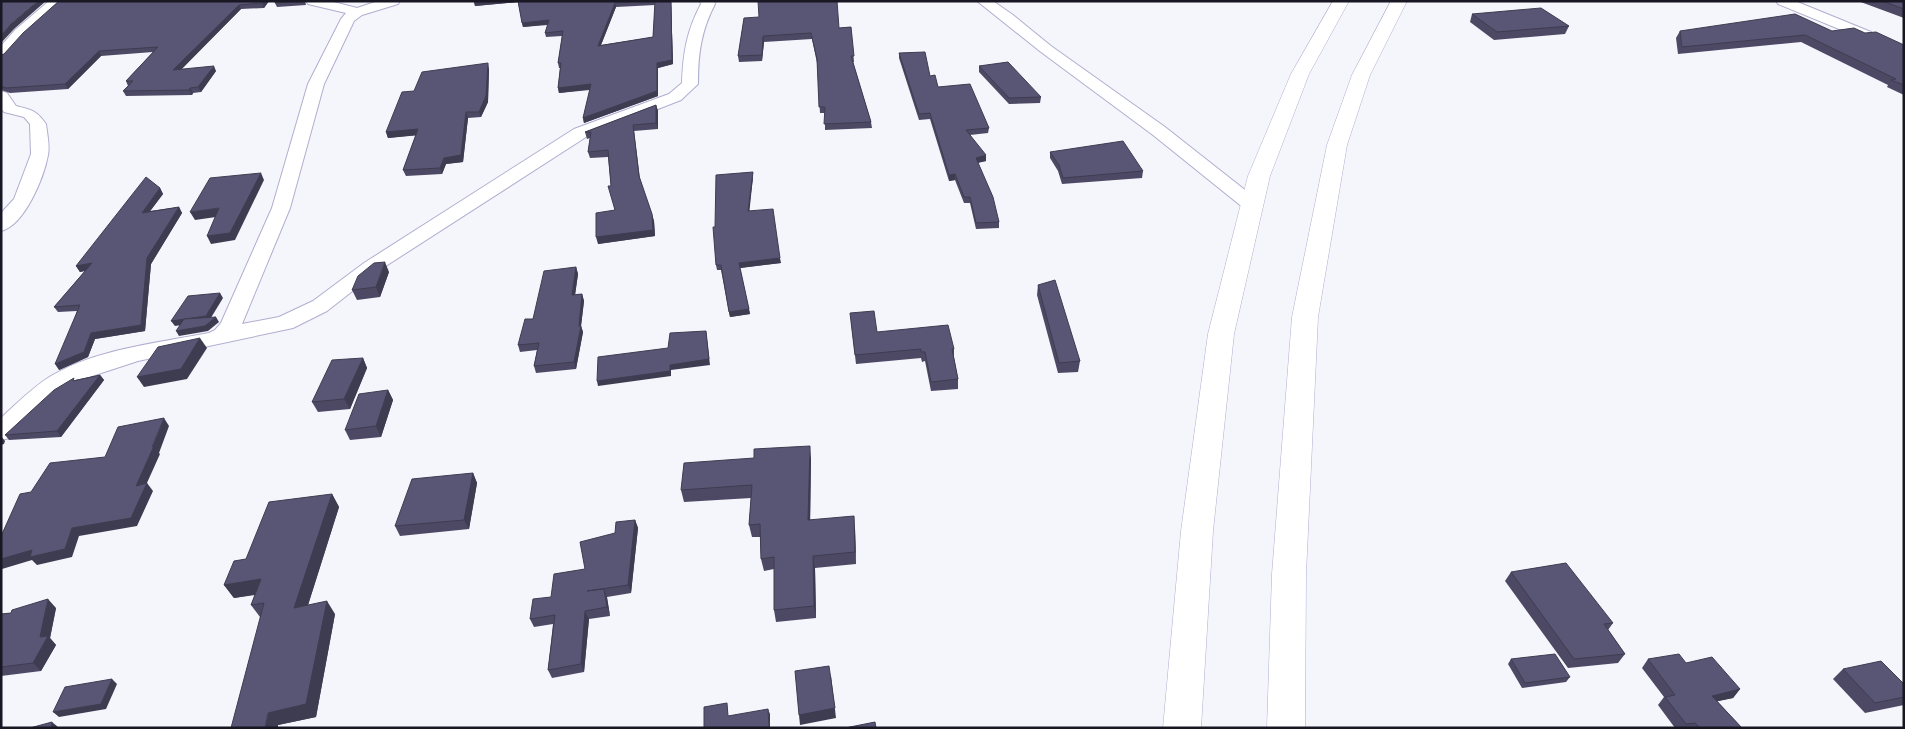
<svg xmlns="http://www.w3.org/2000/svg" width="1905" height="729" font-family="'IBM Plex Sans',sans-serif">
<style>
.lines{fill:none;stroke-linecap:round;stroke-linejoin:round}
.minor-casing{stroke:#b1adcf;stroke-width:2}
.tertiary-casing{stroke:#b1adcf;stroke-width:1}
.minor{fill:#fff;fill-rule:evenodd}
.tertiary{fill:#fff;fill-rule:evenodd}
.wall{fill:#4d4964;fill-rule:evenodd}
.shaded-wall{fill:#3e3c51}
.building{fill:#595574;stroke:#3e3c51}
</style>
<rect width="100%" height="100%" fill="#f5f5fc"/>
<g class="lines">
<defs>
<g id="minor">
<path d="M49,1h15l-39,35 -19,22 -5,1v-13l14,-16z"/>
<path d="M306,1h24l27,7 21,-7h22l-2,3 -36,11 -8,6 -30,63 -34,124 -48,116 37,-7 34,-16 51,-38 210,-134 95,-35 13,-11c1,-30 5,-53 19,-79l-1,-3h14l1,3c-14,27 -17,50 -17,80l-17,16 -95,37 -208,134 -51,40 -34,17 -155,33 -46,15 -18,7 -17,11 -47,44 -9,2v-22c16,-15 32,-31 50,-42 46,-27 106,-33 158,-43l6,-3 6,-7 51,-115 36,-124 33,-65 5,-6 -38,-9z"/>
<path d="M977,1h16l20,14 38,31 114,81 94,74 2,4 -2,4 -7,2 -7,-2 -92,-74 -112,-83z"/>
<path d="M1776,1h19l76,31 2,3 -2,3h-10l-83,-34z"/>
<path d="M1,91l6,2 9,13c16,4 20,4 30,18 1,9 4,22 2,31 -4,22 -23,70 -47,76v-18l13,-14 17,-45 -1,-30 -6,-7 -20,-5 -3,-4z"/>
</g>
<g id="tertiary">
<path d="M1333,1h16l-40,73 -39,102 -36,158 -21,197 -12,197h-38l18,-197 27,-197 40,-158 43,-102z"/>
<path d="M1391,1h16l-37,74 -23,70 -29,172 -12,257 -1,154h-38l5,-154 20,-257 35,-172 25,-70z"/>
</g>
</defs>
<use href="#minor" class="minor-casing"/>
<use href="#tertiary" class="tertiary-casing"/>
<use href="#minor" class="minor"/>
<use href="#tertiary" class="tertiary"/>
</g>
<g class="wall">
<path d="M59,1h210l-5,7 -23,1 -60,60 35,2 -15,21 -8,1 -1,2 -66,1 -3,-5 5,-5 -2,-5 27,-29 -52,4 -33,33 -58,4 -9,-3v-35l3,-1z"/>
<path d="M276,1h29l1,4 -29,2 -2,-4z"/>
<path d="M474,1h197l2,63 -15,4v28l-74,27 -1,-5 7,-28 -31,3 -1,-5 2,-20h-1l-1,-5 4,-27 -16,1 -1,-4 3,-8 -25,2 -5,-25 -43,4zM655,5l-2,32 -52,8 15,-38z"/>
<path d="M1858,1h46v17z"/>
<path d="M1472,14l97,12 -4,8 -71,6 -24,-18z"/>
<path d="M744,18l95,10 12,-1 3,35h-1l18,60 1,6 -47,2v-17h-5l-3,-50 -5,-24 -48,3 -2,19 -23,1 -1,-6z"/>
<path d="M1680,31h152l33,2 39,12v50l-17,-8 1,-2 -87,-43 -123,12 -2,-16z"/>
<path d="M899,53l31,23 8,11 51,41 -1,5 -18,2 16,26 -8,2 21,59v6l-23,1 -6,-26h-6l-9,-23 -6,1 -19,-62 -11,1 -20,-62z"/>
<path d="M979,66l62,31 -1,6 -31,1 -30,-32z"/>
<path d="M489,69l-1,33 -7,15 -13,1 -5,44 -17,2 -4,10 -36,2 -3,-6 13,-35 -28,3 -2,-6 28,-41z"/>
<path d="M656,105l2,6v18l-24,2 6,48 14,42 1,15 -57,8 17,-34 -4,-24 -3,-29 -18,1 -2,-6 2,-14 -3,1 -2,-7z"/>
<path d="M1050,152l93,19 -1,7 -80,6 -4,-13 -8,-13z"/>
<path d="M753,177l-4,33 32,53 -41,5 10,46 -20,3 -9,-47h-4l-1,-5 -1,-38z"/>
<path d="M160,188l3,6 -13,17 29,-4 3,6 -31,51 -6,67 -50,8 -7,18 -29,13 18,-59 -19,1 -4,-5 31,-36 -5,1 -4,-6z"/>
<path d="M576,267l2,7 -3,21 7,-1 2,7 -3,25 2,6 -7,37 -40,4 -2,-7 3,-16 -17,2 -2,-7 15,-26z"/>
<path d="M389,272l-9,25 -23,3 -5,-10z"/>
<path d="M1038,285l42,76 -2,11 -20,1 -21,-78z"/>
<path d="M851,322l26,10 77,17v9l4,21v10l-27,2 -6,-30 -3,1 -1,-4 -65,6z"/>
<path d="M363,358l4,10 -17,41 -32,3 -6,-10z"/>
<path d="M100,375l4,5 -43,57 -52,3 -4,-5 70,-55z"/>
<path d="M388,390l5,10 -12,37 -31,3 -5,-10z"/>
<path d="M811,458l-1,62 45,8 1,36 -41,4 1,50 -40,4 -2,-12v-41l-10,2 -3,-12 -1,-22h-8l-3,-12 2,-27 -67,4 -3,-12z"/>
<path d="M473,473l4,10 -8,46 -69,7 -5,-10z"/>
<path d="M332,494l7,13 -31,98 27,9 -19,103 -38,8 -18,-108 -9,-12 4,-10 -21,3 -10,-13 22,-26z"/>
<path d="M635,520l3,8 -7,65 -24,4 3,19 -21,3 -5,53 -32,6 -4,-8 5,-46 -19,3 -4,-8 21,-22 34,-28 30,-36z"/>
<path d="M1511,572l102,51 -5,7 17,24 -7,9 -50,5 -63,-87z"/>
<path d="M56,608l-6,30 6,7 -15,26 -40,5v-62z"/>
<path d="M1511,659l59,18 -4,5 -44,6 -14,-24z"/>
<path d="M1648,659l38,4 54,26 -7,9 -16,3 25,27h-67l-17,-23 6,-8 -22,-29z"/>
<path d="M1843,669l61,15v21l-39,8 -32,-34z"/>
</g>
<g class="shaded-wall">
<path d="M38,1h8l-32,28 -13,14v-8l10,-11z"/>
<path d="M263,1h6l-5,7 -2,-5z"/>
<path d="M479,1h39l1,1 -44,4 -1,-4z"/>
<path d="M671,1l2,63 -15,4v28l-74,27 -1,-5 74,-55z"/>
<path d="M615,3l1,4 -17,43 -1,-4z"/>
<path d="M239,5l2,4 -65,66 -3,-5z"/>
<path d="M549,20l1,4 -27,3 -1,-4z"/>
<path d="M763,36l1,6 -2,19v-6z"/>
<path d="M99,51l2,5 -33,33 -3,-5z"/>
<path d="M488,63l1,6 -1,33 -7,15 -2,-5z"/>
<path d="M214,66l2,5 -15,21 -3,-5z"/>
<path d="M591,84l1,5 -33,4 -1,-5z"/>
<path d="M190,88l3,5 -1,2 -3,-5z"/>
<path d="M656,105l2,6v18l-2,-6z"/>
<path d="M466,112l2,6 -5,44 -17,2 -4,10 -2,-6z"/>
<path d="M418,129l2,6 -32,3 -2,-6z"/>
<path d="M986,155v6l-11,2 1,-5z"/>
<path d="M753,172v5l-4,38 -1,-4z"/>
<path d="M261,173l3,7 -29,60 -24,4 -4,-8z"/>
<path d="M955,174v6l-6,1v-6z"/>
<path d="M160,188l3,6 -18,24 -3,-5z"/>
<path d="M179,207l3,6 -31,51 -6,67 -50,8 -7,18 -29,13 -4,-6 36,-31 56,-75z"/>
<path d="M219,208l4,8 -28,4 -5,-8z"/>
<path d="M652,214l2,7 1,15 -57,8 -2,-7z"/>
<path d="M780,258l1,5 -41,5 -1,-5z"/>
<path d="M385,262l4,10 -9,25 -4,-10z"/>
<path d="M92,263l4,5 -16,4 -4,-6z"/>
<path d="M576,267l2,7 -4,28 -2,-7z"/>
<path d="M220,293l3,5 -14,23 -34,5 -4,-5z"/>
<path d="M582,294l2,7 -3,25 2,6 -7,37 -2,-7z"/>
<path d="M749,309l1,5 -20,3 -1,-5z"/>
<path d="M216,317l3,5 -11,9 -29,5 -3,-5z"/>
<path d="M706,331l4,34 -39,5v6l-73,10 -1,-5 73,-16z"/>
<path d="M200,338l7,10 -20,31 -43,8 -7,-10z"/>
<path d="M363,358l4,10 -17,41 -6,-10z"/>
<path d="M100,375l4,5 -43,57 -4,-6z"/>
<path d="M388,390l5,10 -12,37 -5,-11z"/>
<path d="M164,418l5,8 -10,27 1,1 -18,40 -6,-8z"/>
<path d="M1,436l4,5 -1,3 -3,1z"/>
<path d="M810,446l1,12 -1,74 -2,-12z"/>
<path d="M473,473l4,10 -8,46 -5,-9z"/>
<path d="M147,483l6,8 -16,35 -58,10 -7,21 -35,8 -5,-5 -30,9 -1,-1v-9l71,-31z"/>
<path d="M332,494l7,13 -36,114 -9,-13z"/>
<path d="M854,516l1,12 1,36 -1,-12z"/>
<path d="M635,520l3,8 -7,65 -3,-8z"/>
<path d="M813,556l2,12 1,50 -2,-12z"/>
<path d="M261,579l9,13 -36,6 -10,-13z"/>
<path d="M604,589l3,9 3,18 -3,-9z"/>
<path d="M48,599l8,9 -6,30 6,7 -15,26 -8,-8 7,-26z"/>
<path d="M327,601l8,13 -19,103 -38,8v3h-13l3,-15z"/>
<path d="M585,611l4,8 -5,53 -3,-8z"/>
<path d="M831,676l5,42 -36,7 -1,-10z"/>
<path d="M112,679l5,5 -11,25 -47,8 -6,-5z"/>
<path d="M1740,689l-7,9 -28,6 7,-8z"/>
<path d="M768,709l2,5v14h-1z"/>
<path d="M52,722l6,5v1h-7z"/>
</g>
<g class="building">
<path d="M1,1h37l-27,23 -10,11z"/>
<path d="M59,1h204l-1,2 -23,2 -66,65 41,-4 -16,21 -8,1 -1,2 -66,1 10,-10h-7l32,-34 -59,4 -34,33 -59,4 -5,-2v-31l3,-1 19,-21z"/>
<path d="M276,1h23l-24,2z"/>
<path d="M518,1h119l-22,2 -17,43 55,-9 2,-36h16l1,59 -15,3v28l-74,27 8,-34 -33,4 3,-25h-3l5,-32 -18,2 4,-13 -27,3z"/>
<path d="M758,1h79l2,27 12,-1 3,29h-3l20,66 -47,2 1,-17h-6l-2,-48 -6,-26 -48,3 -1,19 -24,1 6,-38 15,-1z"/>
<path d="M1882,1h22v8z"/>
<path d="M1541,8l28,18 -72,6 -25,-18z"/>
<path d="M1795,14l37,17 22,-3 11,5 11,-1 28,13v40l-13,-5 5,-1 -91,-44 -123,12 -2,-16z"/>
<path d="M925,52l5,24 5,-1 3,12 32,-3 19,44 -23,2 20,25 -10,3 17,39 6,25 -23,1 -6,-26h-6l-9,-23 -6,1 -19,-62 -11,1 -20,-61z"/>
<path d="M1008,62l33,35 -32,1 -30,-32z"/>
<path d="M488,63l-2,33 -7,16h-13l-5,43 -17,3 -4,10 -37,2 15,-41 -32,3 16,-40 12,-1 8,-19z"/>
<path d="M656,105v18l-23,2 6,51 13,38 1,16 -57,7v-24l19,-3 -7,-24h3l-3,-36 -20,2 3,-20h-6z"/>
<path d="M1123,141l20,30 -80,7 -4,-13 -9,-13z"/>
<path d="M753,172l-5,39 25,-2 7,49 -41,5 10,46 -20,3 -8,-47h-5l-3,-38h2l1,-52z"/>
<path d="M261,173l-31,60 -23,3 12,-28 -29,4 20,-34z"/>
<path d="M146,177l14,11 -18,25 37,-6 -32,51 -6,67 -50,8 -7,19 -29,12 25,-59 -26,2 38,-44 -16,3z"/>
<path d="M385,262l-9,25 -24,3 6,-14 16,-13z"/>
<path d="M576,267l-4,28 10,-1 -3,32h2l-7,36 -40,4 5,-23 -21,2 7,-26h8l11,-48z"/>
<path d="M1055,280l25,81 -21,2 -21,-78z"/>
<path d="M220,293l-14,23 -35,5 17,-25z"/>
<path d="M874,311l3,21 71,-7 6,24h-2l6,30 -27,3 -6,-30h-4v-3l-66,6 -5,-42z"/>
<path d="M216,317l-11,9 -29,5 8,-12z"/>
<path d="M706,331l3,28 -39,6v6l-73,10 1,-24 70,-9 2,-15z"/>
<path d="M200,338l-19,31 -44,8 21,-30z"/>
<path d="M363,358l-19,41 -32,3 20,-42z"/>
<path d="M100,375l-43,56 -52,4 49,-45 20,-12 -1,3z"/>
<path d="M388,390l-12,36 -31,4 14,-36z"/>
<path d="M164,418l-12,29 2,-1 -18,40 11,-3 -16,35 -59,10 -7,21 -35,8 2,-7 -31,9v-22l1,-3 18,-40 11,-2 19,-29 55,-6 13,-30z"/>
<path d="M810,446l-2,74 46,-4 1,36 -42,4 1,50 -40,4v-53l-13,2 -1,-35 -11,1 3,-40 -71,5 3,-27 70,-5v-9z"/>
<path d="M473,473l-9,47 -69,6 17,-47z"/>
<path d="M332,494l-38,114 33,-7 -21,103 -38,9 -3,15h-34l33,-125 -13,2 10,-26 -37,6 10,-24 12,-2 23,-57z"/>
<path d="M635,520l-7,65 -41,6 17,-2 3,18 -22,4 -4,53 -33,6 7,-55 -25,4 3,-20 18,-2 3,-23 31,-5 -5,-27 35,-9 1,-11z"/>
<path d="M1566,563l47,60 -9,1 21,30 -51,5 -63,-87z"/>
<path d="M48,599l-8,38 8,-1 -15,27 -32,4v-53l10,-1 1,-3z"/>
<path d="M1555,654l15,23 -45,6 -14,-24z"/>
<path d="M1679,654l7,9 26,-6 28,32 -28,7 30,32h-42l-5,-5 -9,1 -21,-27 10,-2 -27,-36z"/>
<path d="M1881,661l23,23v13l-29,6 -32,-34z"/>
<path d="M829,666l6,42 -36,7 -4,-44z"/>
<path d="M112,679l-11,25 -48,8 12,-25z"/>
<path d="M727,703l1,13 40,-7 1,19h-65v-21z"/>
<path d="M52,722l-1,6h-21z"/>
<path d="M875,722l1,6h-31z"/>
</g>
<rect width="1905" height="729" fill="none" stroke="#181723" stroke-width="5"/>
</svg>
